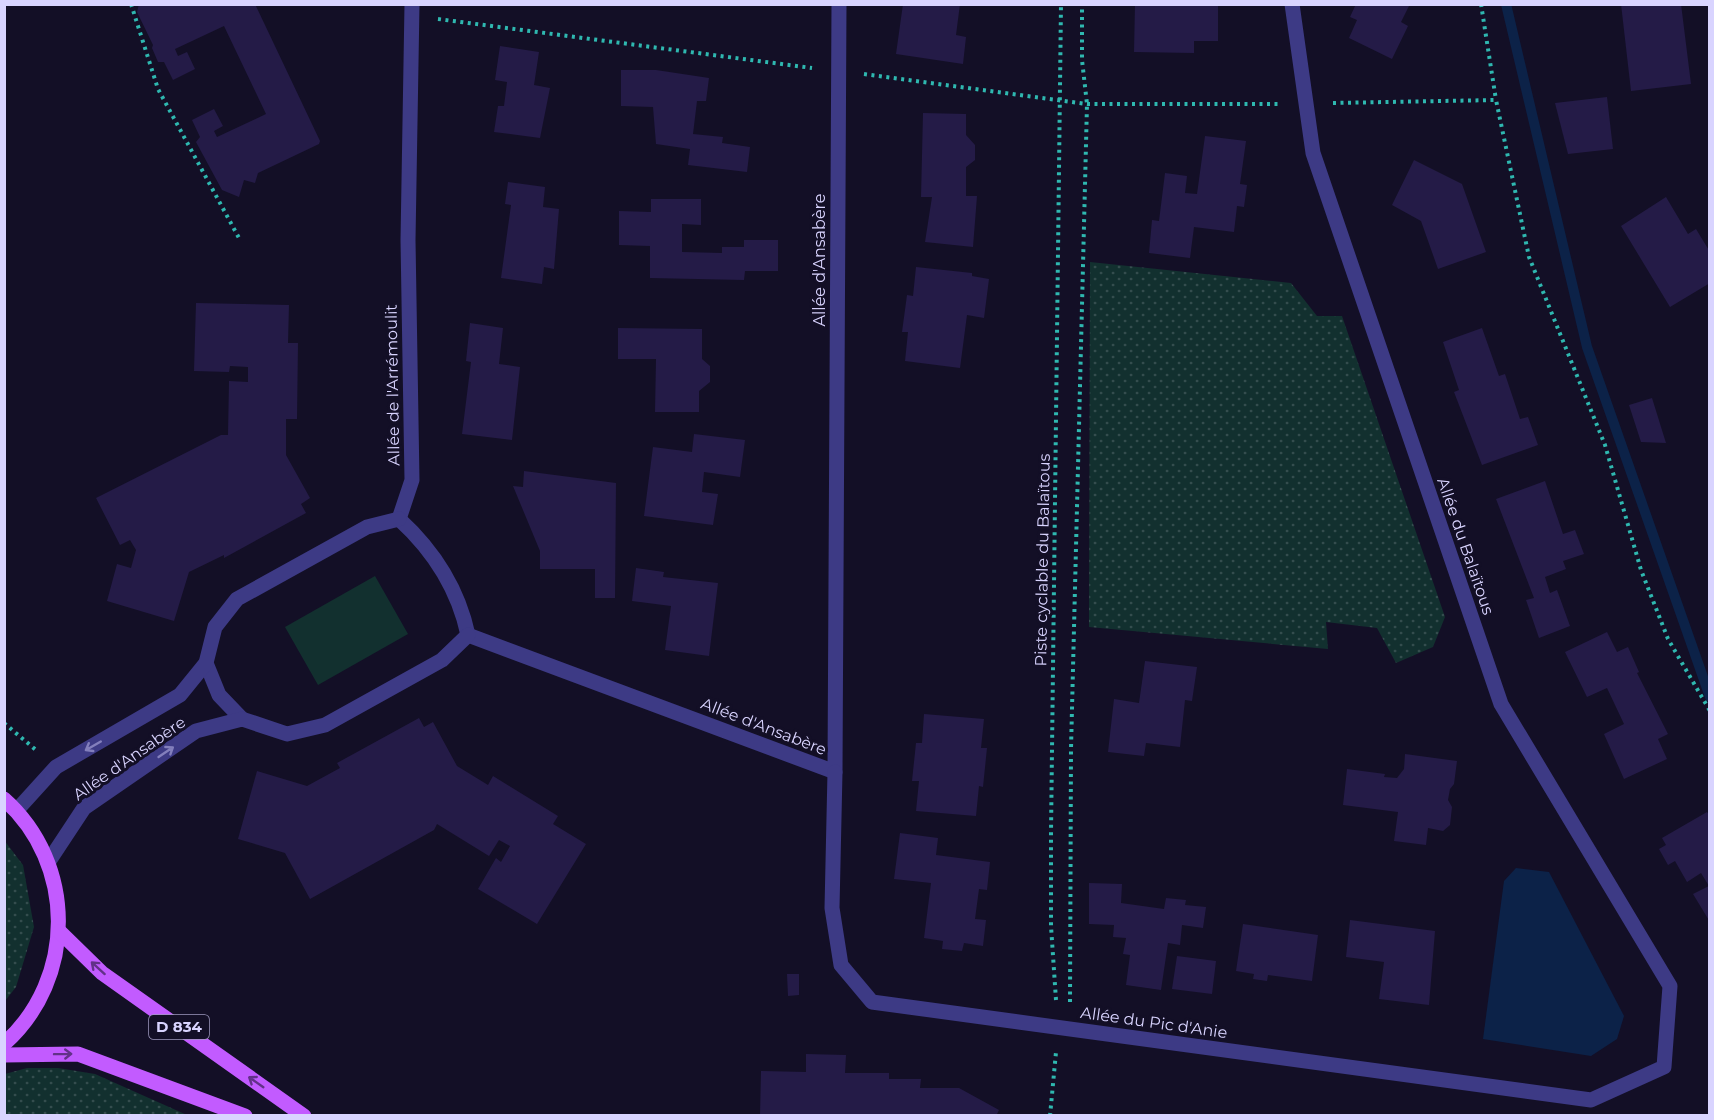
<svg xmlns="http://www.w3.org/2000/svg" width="1714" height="1120" font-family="Montserrat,sans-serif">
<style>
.grass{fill:url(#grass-dots)}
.park{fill:#12302f}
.water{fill:#0c2248}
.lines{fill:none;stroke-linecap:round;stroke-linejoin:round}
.stream{stroke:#0c2248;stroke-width:10}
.building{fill:#241b47}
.path{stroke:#2fb8b0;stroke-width:4;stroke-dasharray:3 4.5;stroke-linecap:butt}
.minor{stroke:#3d3a85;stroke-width:15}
.primary{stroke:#c25bff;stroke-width:15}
.oneway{stroke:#837fbc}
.oneway2{stroke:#623188}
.labels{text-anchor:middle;stroke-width:6;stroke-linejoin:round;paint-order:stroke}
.shield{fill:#130f26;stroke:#9e99be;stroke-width:1.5}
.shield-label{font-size:15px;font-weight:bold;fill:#d9d4ff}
.street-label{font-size:16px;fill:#d9d4ff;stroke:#130f26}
</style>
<defs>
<pattern id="grass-dots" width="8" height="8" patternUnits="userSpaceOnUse" patternTransform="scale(1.5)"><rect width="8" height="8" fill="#12302f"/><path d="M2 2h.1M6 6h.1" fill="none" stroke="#344d4e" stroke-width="1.8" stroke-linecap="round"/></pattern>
</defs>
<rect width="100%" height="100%" fill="#130f26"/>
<g class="grass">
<path d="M1090,262l201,21 26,33h25l103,301 -12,30 -37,16 -19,-35 -51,-6 2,27 -239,-22z"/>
<path d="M4,840l19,25 11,62 -18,60 -11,14z"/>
<path d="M27,1068h31l37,6 92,41h-182v-41z"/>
</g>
<path class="park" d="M375,576l33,58 -90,51 -33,-58z"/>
<path class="water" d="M1516,868l33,4 75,144 -7,23 -26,17 -108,-17 21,-158z"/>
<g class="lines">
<path class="stream" d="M1506,4l81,343 123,350"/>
</g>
<g class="building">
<path d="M139,4h116l65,137 -1,3 -61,29 -3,10 -11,-3 -5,17 -17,-7 -26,-48 4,-5 -8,-17 22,-11 9,17 -9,5 3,6 49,-23 -42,-88 -49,23 3,7 9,-4 8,17 -22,11 -9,-18h-6l-6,-14 1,-3 -16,-33z"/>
<path d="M903,4h57l-4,31 10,2 -3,27 -67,-10z"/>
<path d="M1135,4h83v37h-24v12l-60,-1z"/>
<path d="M1356,4h54l-9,18 7,4 -16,33 -43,-21 8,-18 -7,-3z"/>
<path d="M1621,4h60l10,80 -60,7z"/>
<path d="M500,46l39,6 -5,33 16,3 -10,50 -46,-6 4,-26h6l3,-24 -12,-2z"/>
<path d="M621,70h35l53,8 -3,23h-9l-4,33 30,3 -1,6 28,4 -3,25 -59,-7 2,-16 -34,-5 -3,-37 -32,-1z"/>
<path d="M1607,97l6,52 -45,5 -13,-51z"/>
<path d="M923,113l43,1v21l9,10v15l-9,7v29h11l-4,51 -48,-5 7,-45h-11z"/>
<path d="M1205,136l41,5 -6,43 7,1 -3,22 -7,-1 -3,26 -40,-5 -4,31 -41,-5 3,-33 7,1 6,-48 22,3 -2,17 12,1z"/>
<path d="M1414,160l48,24 24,68 -48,17 -17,-48 -29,-16z"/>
<path d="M508,182l37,5 -2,20 16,2 -5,60 -10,-2 -2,17 -41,-6 10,-73 -6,-1z"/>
<path d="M1666,197l22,37 8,-5 14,23v31l-40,24 -49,-81z"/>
<path d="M651,199h50v26l-19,-1v28l40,1v-6h22v-7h34v31h-33l-1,9 -94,-2v-32l-31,-1v-34l32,1z"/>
<path d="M916,267l56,6v3l17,3 -5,39 -17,-3 -7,53 -55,-7 3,-29h-6l5,-37 6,1z"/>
<path d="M196,303l93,2 -1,38h10l-1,76h-11v36l24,43 -9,6 5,9 -82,45v-3l-35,17 -15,49 -67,-20 10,-37 14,4 5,-18 -6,-10 -10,5 -24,-47 125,-63h7l1,-54 19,1v-15l-18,-1 -1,6 -35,-1z"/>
<path d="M470,323l33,5 -4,36 21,3 -8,73 -50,-6 9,-72 -5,-1z"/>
<path d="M618,328l84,1v30l8,7v16l-11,9v21h-44l1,-53h-38z"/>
<path d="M1482,328l17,48 6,-2 15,45 8,-2 10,28 -56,20 -28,-73 5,-2 -16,-48z"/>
<path d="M1652,398l14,45 -25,-1 -12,-37z"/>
<path d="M694,434l51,6 -5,37 -36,-5 -2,20 16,2 -5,31 -69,-9 9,-69 39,5z"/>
<path d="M524,471l92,12 -1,115h-20v-29h-55v-18l-27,-65 10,1z"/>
<path d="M1545,481l18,53 12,-4 9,24 -21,7 3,8 -21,8 5,16 7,-3 13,36 -31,12 -13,-38 8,-2 -38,-99z"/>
<path d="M636,568l28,4 -1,5 55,6 -9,73 -44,-6 6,-44 -39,-5z"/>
<path d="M1607,632l10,20 11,-5 11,25 -2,1 31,61 -10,5 9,20 -43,20 -20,-45 20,-10 -17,-36 -20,9 -22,-45z"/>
<path d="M1145,661l52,6 -5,34 -7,-1 -5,47 -34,-4 -2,13 -36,-4 6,-53 25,4z"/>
<path d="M924,714l60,5 -3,29h6l-4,39 -4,-1 -3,30 -60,-5 3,-30h-7l4,-38h6z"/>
<path d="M419,718l5,9 9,-5 24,44 31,19 5,-9 65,40 -5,8 33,20 -49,80 -59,-35 18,-31 5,4 9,-16 -11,-6 -10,16 -52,-32 -3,6 -124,69 -25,-46 -47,-14 19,-68 50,15 33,-18 -3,-5z"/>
<path d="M1405,754l52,7 -3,23 -4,5 -2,11 4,7 -2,18 -7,6 -15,-3 -2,17 -32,-4 4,-29 -55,-7 4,-36 38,5 -1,3 13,1 7,-9z"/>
<path d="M1707,812l3,4v106l-17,-28 16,-8 -8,-13 -14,9 -12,-21 -7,4 -9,-16 7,-4 -4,-7z"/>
<path d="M900,833l38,5 -2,17 54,7 -3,28 -8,-1 -4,30 11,1 -3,26 -19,-3 -2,8 -20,-2 1,-8 -19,-3 7,-55 -37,-4z"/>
<path d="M1089,883l33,1 -1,19 43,6 2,-11 20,2 -1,5 21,2 -3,21 -21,-3 -2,20 -12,-2 -7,47 -35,-5 4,-30 -7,-1 3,-16 -13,-1 1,-12 -25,-1z"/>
<path d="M1350,920l85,11 -6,74 -50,-6 5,-37 -38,-5z"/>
<path d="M1243,924l75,11 -6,46 -44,-6 -1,6 -14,-2 1,-5 -18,-3z"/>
<path d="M1177,956l39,5 -4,33 -40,-5z"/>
<path d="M787,974h12v21l-11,1z"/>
<path d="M806,1054l40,1 -1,18h44v6h32l-1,9h39l40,22 -3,6h-236l1,-45 45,1z"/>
</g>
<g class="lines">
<g class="path">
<path d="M131,4l27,85 81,149"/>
<path d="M1481,4l15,96"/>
<path d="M438,19l374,49"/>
<path d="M864,74l223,30h193"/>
<path d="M1333,103l163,-3 33,157 76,188 36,125 27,69 42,72"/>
<path d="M4,723l32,27"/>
<path d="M1056,1000l-5,-74v-93l10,-829"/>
<path d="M1070,1002l1,-253 16,-645 -5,-44v-56"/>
<path d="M1050,1116l6,-64"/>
</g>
<g class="minor">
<path d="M399,519l13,-39 -4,-240 4,-236"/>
<path d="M399,519c35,32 59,69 69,116"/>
<path d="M468,635l367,137 4,-768"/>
<path d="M206,663l13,32 23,24"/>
<path d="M835,772l-3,136 9,57 31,37 719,98 73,-33 6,-81 -169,-282 -188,-551 -21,-149"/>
<path d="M17,810l39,-43 124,-72 26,-32 9,-36 22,-28 130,-72 32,-8"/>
<path d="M49,861l35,-53 112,-77 46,-12 45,15 38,-9 117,-65 26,-25"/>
</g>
<g class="primary">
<path d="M4,799c72,64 73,180 0,245"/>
<path d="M60,932l42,41 202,143"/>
<path d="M4,1055l74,-1 167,62"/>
</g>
</g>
<defs><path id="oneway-shaft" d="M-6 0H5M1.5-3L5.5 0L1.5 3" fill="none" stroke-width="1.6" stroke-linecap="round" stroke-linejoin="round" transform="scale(1.5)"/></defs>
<g class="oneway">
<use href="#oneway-shaft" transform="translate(93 746) rotate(150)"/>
<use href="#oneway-shaft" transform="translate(166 752) rotate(-34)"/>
</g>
<g class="oneway2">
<use href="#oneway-shaft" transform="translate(98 968) rotate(-138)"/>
<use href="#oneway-shaft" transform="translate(63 1054) rotate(-1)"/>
<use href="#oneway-shaft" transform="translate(256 1082) rotate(-145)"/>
</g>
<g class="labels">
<rect class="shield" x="149" y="1015" width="60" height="24" rx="4.5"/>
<g class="shield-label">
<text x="179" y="1032">D 834</text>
</g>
<g class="street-label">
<text transform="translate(819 260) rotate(-90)" y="6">Allée d'Ansabère</text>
<text transform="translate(392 385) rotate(-91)" y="6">Allée de l'Arrémoulit</text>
<text transform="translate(1466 546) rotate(71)" y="6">Allée du Balaïtous</text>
<text transform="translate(1042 560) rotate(-89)" y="6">Piste cyclable du Balaïtous</text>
<text transform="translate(764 726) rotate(21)" y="6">Allée d'Ansabère</text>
<text transform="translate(129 758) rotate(-35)" y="6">Allée d'Ansabère</text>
<text transform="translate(1154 1022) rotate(8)" y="6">Allée du Pic d'Anie</text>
</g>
</g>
<rect width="1714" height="1120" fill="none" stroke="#d9d4ff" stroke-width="12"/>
</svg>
